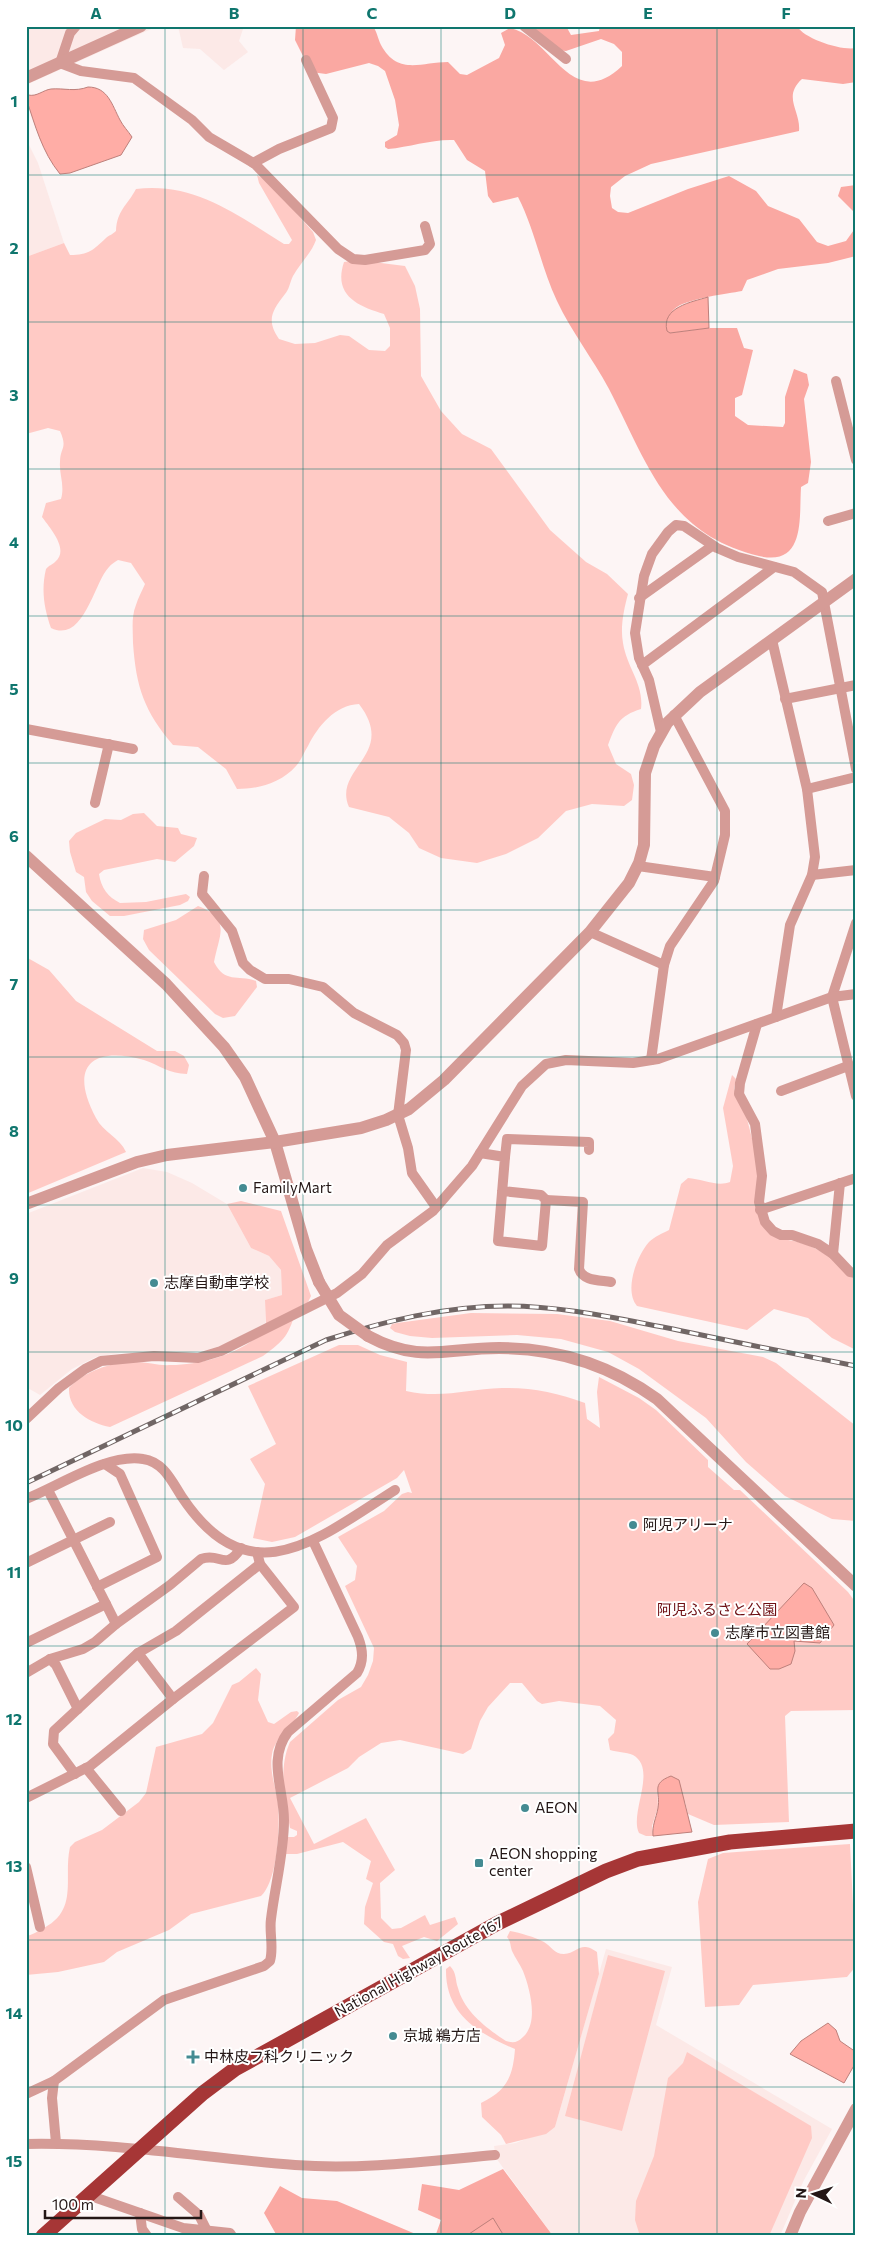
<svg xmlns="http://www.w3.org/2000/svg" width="882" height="2262" font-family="Commissioner,'Noto Sans JP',sans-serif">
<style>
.built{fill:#fce9e7}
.green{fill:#ffcac5}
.forest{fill:#faa8a2}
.water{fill:#ffada6;stroke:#bd807b}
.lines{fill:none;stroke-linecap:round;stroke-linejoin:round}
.minor{stroke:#d59b96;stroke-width:10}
.tertiary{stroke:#d59b96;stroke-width:12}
.trunk{stroke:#a63636;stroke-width:15}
.rail-casing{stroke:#716665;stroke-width:5}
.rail{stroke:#fff;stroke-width:3;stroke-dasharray:9;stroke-linecap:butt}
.tertiary-bridge{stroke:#d59b96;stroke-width:12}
.grid{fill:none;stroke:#0f766e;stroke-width:1;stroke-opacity:0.55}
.poi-dot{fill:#448b92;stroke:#fff;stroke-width:2}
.labels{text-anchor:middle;stroke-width:4;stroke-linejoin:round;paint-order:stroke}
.poi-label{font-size:15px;fill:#241716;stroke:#fff;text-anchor:start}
.park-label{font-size:15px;fill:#6f1115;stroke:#fff}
.street-label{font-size:15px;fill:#241716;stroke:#fff}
.neatline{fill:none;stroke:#0f766e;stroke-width:2}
.grid-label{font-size:16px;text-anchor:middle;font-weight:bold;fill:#0f766e}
</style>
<rect width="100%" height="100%" fill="#fdf5f5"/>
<g class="built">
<path d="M26,26h132l-132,59z"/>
<path d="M178,26h66l-5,15 9,11 -24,18 -24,-21 -17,-1z"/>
<path d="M26,139l12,24 26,80 -38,14z"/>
<path d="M143,1168l24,4 25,11 35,21 24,44 18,8 12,14 1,25 -17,5v23l-39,21 -19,6 -25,3h-62l-24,4 -24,12 -32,26 -14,-8v-173z"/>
<path d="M606,1949l66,18 -16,58 176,104 -29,53 -23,54h-227l-57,-78 -2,-12 22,-3 39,-16z"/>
</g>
<g class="green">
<path d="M257,175l12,7 44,50 3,8c-5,14 -16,23 -23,36 -3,6 -4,14 -8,18 -13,17 -19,26 -6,45l16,5 20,-1 25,-8 9,1 20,14 16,1 5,-5v-18l-6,-14c-27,-8 -51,-19 -40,-52l13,-2 48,6 10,20 5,23 1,67 20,35 21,23 29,15 59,81 36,32 21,12 21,20c-4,15 -8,33 -5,49 4,25 21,41 18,66 -22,7 -25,15 -33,36l8,19 15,10 3,11 -2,15 -8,6 -32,-2 -26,7 -28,27 -32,16 -29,9 -36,-5 -22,-10 -10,-15 -20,-16 -40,-10c-17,-39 49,-52 10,-103 -24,1 -41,22 -51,42 -4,6 -7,15 -12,20 -15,17 -38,23 -59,23l-11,-20 -28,-22 -25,-2c-29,-34 -37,-58 -40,-102 0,-12 -2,-26 3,-38 2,-7 6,-14 9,-21l-14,-21 -13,-3c-3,2 -7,4 -9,7 -15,15 -25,77 -58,61 -7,-20 -10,-38 -5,-59 3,-4 6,-4 9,-7 15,-12 -5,-34 -13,-45l4,-14 15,-4c4,-14 -2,-24 -1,-37 0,-15 8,-13 0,-31l-12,-3 -22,6v-177l38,-14 6,12c19,0 23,-5 36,-17 3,-3 6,-3 10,-7 1,-21 11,-25 20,-42 59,-7 101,26 148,55h5l3,-4 -33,-57z"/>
<path d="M144,813l13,13 21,2 3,6 16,4 -3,8 -19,16 -18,-3 -53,11 -5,4c2,14 9,23 21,29l26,-1 40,-8 4,3 -2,4 -8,4 -56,11h-14l-18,-15 -6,-9 -2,-15 -8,-5 -6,-20 -1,-11 7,-8 29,-14 16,1 12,-6z"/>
<path d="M198,906c34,13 21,29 16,56 11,22 23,12 42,19l1,6 -22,29 -12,2 -8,-4 -66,-64 -6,-11 1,-9 32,-10z"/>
<path d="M26,957l23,13 27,31 81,50h18l9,5 5,9 -2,9c-17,0 -28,-9 -43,-14 -54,-15 -75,8 -48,58 7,14 24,20 30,34l-100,42z"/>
<path d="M732,1075l4,4 -2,10 11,22 13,51 -1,43 24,34c36,4 48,18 75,40v71l-24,-12 -24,-20 -34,-9 -27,21 -110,-24c-13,-15 -1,-49 12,-64 5,-5 14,-9 20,-12l12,-46 7,-6c14,1 29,9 42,4l3,-16 -10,-58z"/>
<path d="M241,1201l40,10 30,85 -3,6 -11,6c-9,28 -11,31 -34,48l-153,71c-20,-4 -42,-16 -41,-39 15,-17 45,-27 67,-26 12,0 23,4 35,3 31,0 74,-12 95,-37l-1,-28 17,-5 -1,-25 -12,-14 -18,-8 -24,-44z"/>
<path d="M471,1313l86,1 53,7 68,20 85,16 13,6 80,63v95l-24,-2 -47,-23 -39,-34 -40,-44 -67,-49 -31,-17 -47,-13 -44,-4 -85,3 -22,-2 -15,-4 -5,-4 2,-4 5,-1z"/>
<path d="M339,1345h19l22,10 27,7 -1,29c37,8 61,-2 96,-3 29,-1 56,5 83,15l2,16 13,9 -3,-36 2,-15 40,21 17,12 52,50v7l26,23h6l108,102 8,11v107l-65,1 -6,5 4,106 -75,3 -26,-11 -3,-12 -28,-14 1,19 -6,19 1,10h-7l-7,-3c-10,-20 19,-64 -6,-78 -7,-3 -16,-3 -23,-5l-2,-11 6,-6 2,-13 -16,-14 -41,-5 -17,3 -5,-3 -15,-18h-12l-22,24 -8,14 -9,28 -8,5 -63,-14 -19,3 -22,14 -11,11 -58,30 24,46 52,-26 29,52 -15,13 1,35 11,11 9,-1 24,-13 5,10 25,-8 3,7 -21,17 -13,-4 -22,9 8,12 -7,1 -5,-3 -5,-12 -9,-2 -20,-18 1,-17 8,-24 -7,-4 5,-18 -28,-19 -46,12h-11l1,-17h7l3,-2v-4l-7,-3c-5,-28 -12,-59 0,-86l48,-42 23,-13 7,-12 5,-14 1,-13 -29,-62 10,-6 2,-14 -19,-29 46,-26 18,-17 6,-2 4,1 -8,-23 -7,8 -102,59 -23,5 -19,-4 12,-54 -15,-25 26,-15 -28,-58z"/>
<path d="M256,1668l5,6 -3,26 10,22 6,2 17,-12 6,-1 2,2c-7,15 -24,24 -27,41 -3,18 4,33 6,50 2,22 0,76 -17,92l-70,18 -22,16 -52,22 -13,10 -46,10 -32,3v-39c7,-1 12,-5 18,-8 35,-19 19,-50 26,-81l5,-5 27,-12 37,-28 7,-9 10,-46 46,-13 11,-11 19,-38 7,-3z"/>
<path d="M850,1844l6,122 -9,11 -94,8 -14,20 -34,2 -7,-105 10,-43 15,-6z"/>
<path d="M510,1931c10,2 25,6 34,11 7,4 10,12 20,12 14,-1 16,-14 33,-2l2,22 -44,153 -9,7 -40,10 -5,-9 -19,-18 -1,-14c26,-12 32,-27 34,-54 -36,-15 -70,-35 -69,-80l4,-3c7,7 5,14 8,22 6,23 28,40 48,53 7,2 11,2 17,-4 16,-14 7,-48 0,-66 -3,-7 -8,-13 -11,-20 -2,-6 -1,-9 -5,-14z"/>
<path d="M608,1955l57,16 -43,160 -57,-15z"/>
<path d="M687,2052l124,74 1,12 -43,98h-129l-5,-16 1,-19 18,-45 14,-78 15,-15z"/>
</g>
<g class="forest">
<path d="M296,26h77c4,6 5,13 8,19 17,31 40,17 67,17l12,12 7,1 32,-17 6,-13 -4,-12 9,-5c42,9 61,86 112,38v-14l-8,-8 -13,-5 -35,12 -9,-1 -27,-24h36l5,9 28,-4 1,-5h197c7,13 45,25 59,22v34l-13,2 -41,-5c-20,18 -1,32 -3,52l-148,33 -26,12 -14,11 -1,9 2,12 6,4 10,1 60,-24 41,-13 27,15 12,15 31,13 18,23 11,4 18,-5 10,-14v29l-28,7 -50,6 -31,11 -5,11c-16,3 -51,7 -65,16 -7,4 -9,13 -11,20l4,6 39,-5h28l7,20 9,2 -11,45 -7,3v18l13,9 35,2 2,-4v-26l9,-28 13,5 2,11 -5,14 7,63 -3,21 -7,4c-2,30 5,80 -42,69 -92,-22 -111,-92 -150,-167 -16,-30 -38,-58 -52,-88 -16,-34 -22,-71 -39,-104l-25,6 -5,-7 -3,-25 -18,-11 -13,-20c-22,-1 -44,7 -66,9l-3,-2v-5l12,-7 2,-10 -4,-25 -10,-29 -7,-5 -9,-3 -43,11 -15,-2 -16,-32z"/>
<path d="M856,185v29l-18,-18 3,-9z"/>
<path d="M503,2169l50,67h-276l-13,-23 16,-27 22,12 35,3 81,34 18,-1 5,-14 -23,-10 4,-26 37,6z"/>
</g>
<g class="water">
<path d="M88,87c20,0 24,18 32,33 3,6 8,11 12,17l-11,18 -51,18 -10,1c-18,-22 -25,-49 -34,-76l2,-3c9,2 15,-5 23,-6 13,-1 24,3 37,-2z"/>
<path d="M708,297l1,31 -39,5 -3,-2c-6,-24 25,-29 41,-34z"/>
<path d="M804,1583l8,5 22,37 -14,18 -26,-2 1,10 -4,13 -12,5h-9l-23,-25z"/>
<path d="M671,1776l8,4 13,52 -39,4c-1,-11 3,-17 5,-28 3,-16 -8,-24 13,-32z"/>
<path d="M828,2023l8,7 4,11 16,11v10l-12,21 -54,-29 11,-13z"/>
<path d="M493,2218l11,18h-38z"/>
</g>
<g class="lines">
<g class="minor">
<path d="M76,26l-6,7 -10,30 21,8 53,7 58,42 17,17 46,27 83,85 15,10 12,1 60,-10 5,-6 -5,-18"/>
<path d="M524,26l42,33"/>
<path d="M253,163l26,-14 52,-21 2,-10 -27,-58"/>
<path d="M836,381l20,79"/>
<path d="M828,521l28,-8"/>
<path d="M639,598l73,-52"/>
<path d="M772,640l35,149 8,68 -3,18 -22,50 -14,92"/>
<path d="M642,665l132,-98"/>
<path d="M785,699l71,-14"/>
<path d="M26,729l107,20"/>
<path d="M661,732l-12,-52 -10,-22 -4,-25 9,-57 8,-22 16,-22 8,-7 8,1 33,22 21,9 56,15 28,20 34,177"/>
<path d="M807,789l49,-12"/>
<path d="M95,803l14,-59"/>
<path d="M638,866l77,11"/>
<path d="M812,875l44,-5"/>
<path d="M204,876l-2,18 30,37 11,32 7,7 15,9h24l34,8 31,26 43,22 7,8 2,7 -8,65 10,33 4,25 24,34"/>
<path d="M856,923l-24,74 24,99"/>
<path d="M590,932l74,33"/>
<path d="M757,1024l-17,59 -1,11 16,30 7,52 -3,26 6,20 8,9 8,4h11l26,9 15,10 17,18 6,1"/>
<path d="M651,1060l13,-95 6,-19 44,-65 11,-46v-24l-51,-96"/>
<path d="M781,1091l67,-25 8,1"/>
<path d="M480,1153l25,4 -7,84 44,5 4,-46 -5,-5 -39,-4"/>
<path d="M505,1157l2,-18 82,3v8"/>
<path d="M546,1200l37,2 -4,67c4,12 20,11 32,13"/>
<path d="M760,1210l96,-32"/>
<path d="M833,1254l7,-71"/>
<path d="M26,1419l33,-31 26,-19 16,-8 53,-5 44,2 23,-7 116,-58 25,-19 25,-29 46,-34 39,-45 50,-80 24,-22 20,-4 67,3 25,-4 174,-62 24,-3"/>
<path d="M48,1490l58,114"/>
<path d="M26,1499c33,-13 82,-46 117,-40 21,3 29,23 39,38 68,102 137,41 213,-7"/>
<path d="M26,1563l84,-41"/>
<path d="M97,1587l60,-30 -37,-83 -15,-10"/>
<path d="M26,1643l80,-39 10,20"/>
<path d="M138,1653l35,46"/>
<path d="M50,1659l6,6 22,44"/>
<path d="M26,1673l24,-14 33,-10 12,-7 21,-18 54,-39 31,-26c20,-7 24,13 40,-11"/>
<path d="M86,1768l35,43"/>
<path d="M75,1774l-22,-30 1,-13 84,-78 38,-22 84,-67"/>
<path d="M26,1798l64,-32 83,-67 121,-92 -34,-43 -3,-12"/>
<path d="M26,1867l14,60"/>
<path d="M26,2094l28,-13"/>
<path d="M56,2143l-4,-45 2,-17 110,-81 100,-34 6,-5c4,-14 -1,-29 1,-42 4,-33 13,-66 13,-99 0,-31 -17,-60 4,-88l69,-59c7,-12 6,-23 1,-36l-45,-96"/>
<path d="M26,2144c91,-2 179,14 269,21 67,5 134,-4 200,-10"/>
<path d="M88,2195l95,33 47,5 2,3"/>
<path d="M178,2197l21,18 8,16"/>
<path d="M140,2213l2,16 5,7"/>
</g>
<g class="tertiary">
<path d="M26,78l115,-52"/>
<path d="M26,856l140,128 58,63 21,30 30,65 31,107 13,33"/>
<path d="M26,1204l111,-42 30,-7 108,-13 86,-14 25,-8 23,-11 35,-29 146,-148 39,-49 10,-20 5,-18 1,-72 9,-27 13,-23 33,-31 156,-113"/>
<path d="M368,1336c52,28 78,12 131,12 58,0 111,17 158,51l199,187"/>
<path d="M790,2236l10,-24 56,-103"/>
</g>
<path class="trunk" d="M43,2236l160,-143 32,-24 261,-145 110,-53 32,-12 92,-17 126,-11"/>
<defs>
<path id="rail" d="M26,1483l300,-143c59,-19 119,-34 182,-34 55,0 111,13 165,23 61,13 122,25 183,37"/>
</defs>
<use href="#rail" class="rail-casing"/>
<use href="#rail" class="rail"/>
<path class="tertiary-bridge" d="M319,1282l20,33 29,21"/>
</g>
<path class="grid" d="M165,26v2210M303,26v2210M441,26v2210M579,26v2210M717,26v2210M26,175h830M26,322h830M26,469h830M26,616h830M26,763h830M26,910h830M26,1057h830M26,1205h830M26,1352h830M26,1499h830M26,1646h830M26,1793h830M26,1940h830M26,2087h830"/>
<g class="poi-dot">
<circle cx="243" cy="1188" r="5"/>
<circle cx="154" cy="1283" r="5"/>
<circle cx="633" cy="1525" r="5"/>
<circle cx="715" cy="1633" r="5"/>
<circle cx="525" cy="1808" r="5"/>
<rect x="474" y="1858" width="10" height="10" rx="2.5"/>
<circle cx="393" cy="2036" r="5"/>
<path d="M190.5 2049.5h5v5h5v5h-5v5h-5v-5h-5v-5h5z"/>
</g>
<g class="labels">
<g class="poi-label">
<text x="253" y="1193">FamilyMart</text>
<text x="164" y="1288">志摩自動車学校</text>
<text x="643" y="1530">阿児アリーナ</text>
<text x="725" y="1638">志摩市立図書館</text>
<text x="535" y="1813">AEON</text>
<text x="489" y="1859">AEON shopping<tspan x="489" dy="17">center</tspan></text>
<text x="403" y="2041">京城 鵜方店</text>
<text x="204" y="2062">中林皮フ科クリニック</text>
</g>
<g class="park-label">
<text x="717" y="1615">阿児ふるさと公園</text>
</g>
<g class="street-label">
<text transform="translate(419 1967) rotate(-29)" y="5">National Highway Route 167</text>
</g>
</g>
<rect width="882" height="2262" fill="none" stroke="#ffffff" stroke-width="55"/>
<g transform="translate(814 2194) rotate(274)" stroke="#ffffff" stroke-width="4" paint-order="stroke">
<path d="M0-4L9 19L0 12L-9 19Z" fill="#241716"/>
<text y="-8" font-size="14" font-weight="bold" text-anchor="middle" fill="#241716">N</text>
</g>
<path d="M45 2210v8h156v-8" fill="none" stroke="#241716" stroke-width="2.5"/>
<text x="52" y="2210" font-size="15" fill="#241716" stroke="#ffffff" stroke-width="4" paint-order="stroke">100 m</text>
<rect x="28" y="28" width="826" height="2206" class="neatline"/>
<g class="grid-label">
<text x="96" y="19">A</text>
<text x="234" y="19">B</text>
<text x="372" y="19">C</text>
<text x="510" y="19">D</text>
<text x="648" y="19">E</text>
<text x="786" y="19">F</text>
<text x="14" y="107">1</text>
<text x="14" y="254">2</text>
<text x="14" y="401">3</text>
<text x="14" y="548">4</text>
<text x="14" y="695">5</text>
<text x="14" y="842">6</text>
<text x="14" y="990">7</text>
<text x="14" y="1137">8</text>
<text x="14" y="1284">9</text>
<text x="14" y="1431">10</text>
<text x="14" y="1578">11</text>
<text x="14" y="1725">12</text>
<text x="14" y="1872">13</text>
<text x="14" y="2019">14</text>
<text x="14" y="2167">15</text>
</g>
</svg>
